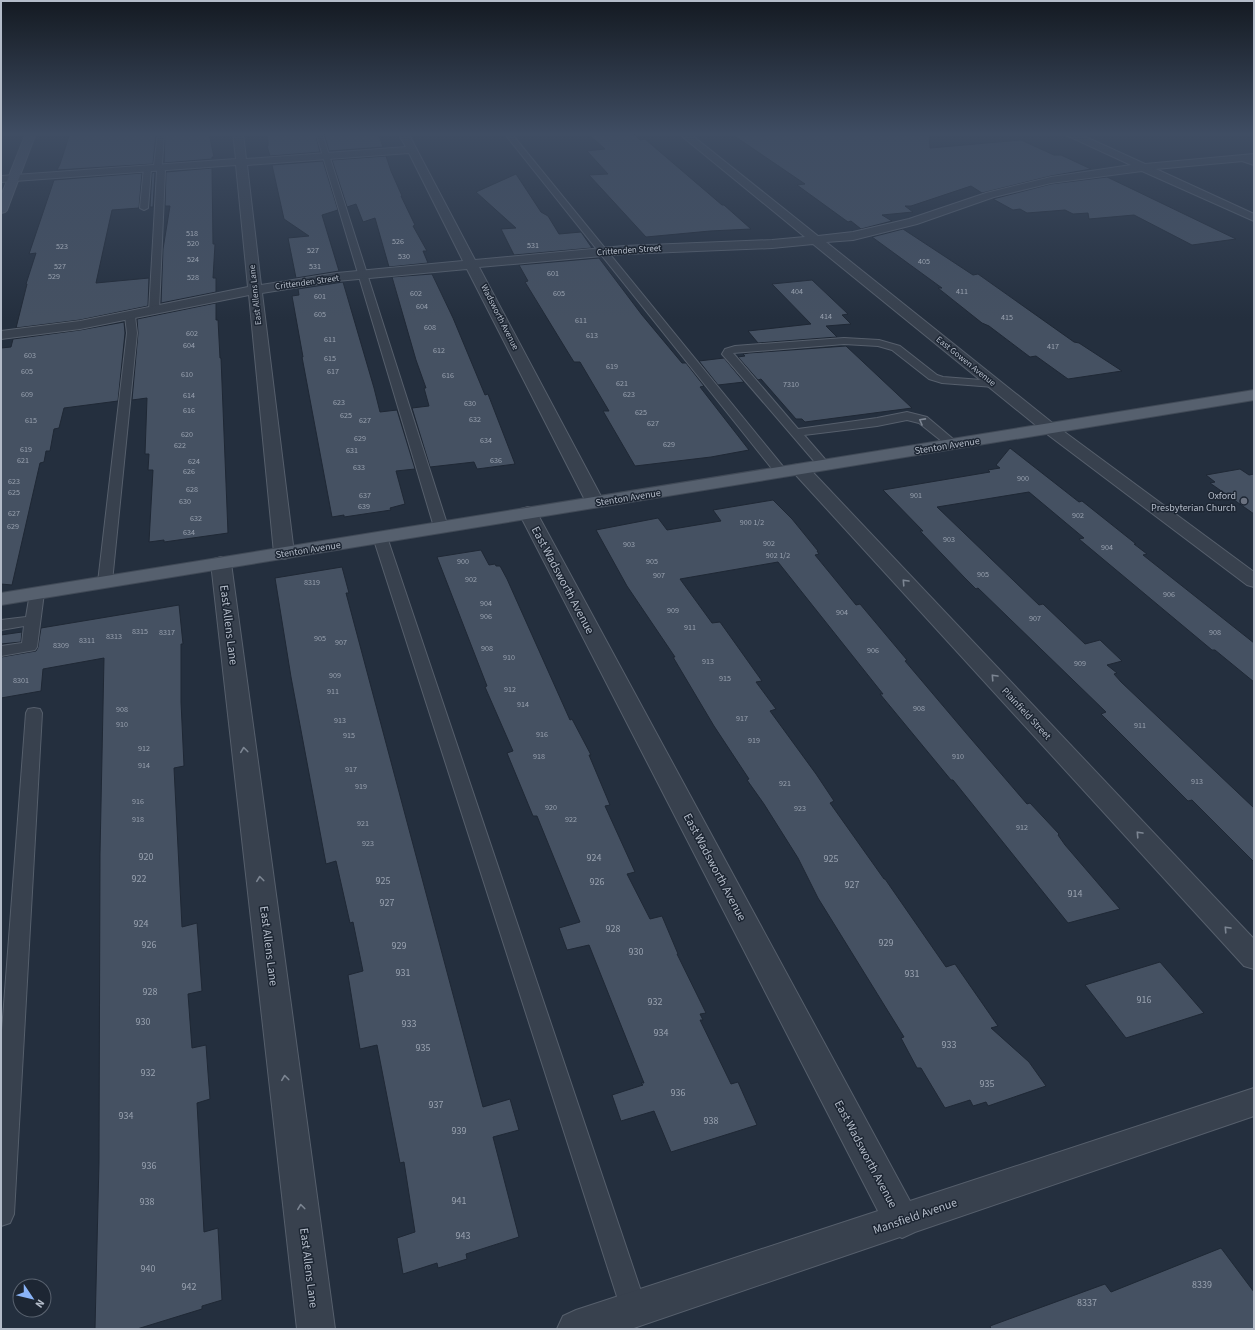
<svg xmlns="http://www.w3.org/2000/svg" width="1255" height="1330" font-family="'Source Sans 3',sans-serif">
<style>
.building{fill:#455162;stroke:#1f2835}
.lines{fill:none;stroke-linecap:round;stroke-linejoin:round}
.service-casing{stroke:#565f6c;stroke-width:2}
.minor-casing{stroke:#565f6c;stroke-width:2}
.secondary-casing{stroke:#565f6c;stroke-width:2}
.primary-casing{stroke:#414a57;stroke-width:2}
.service{fill:#38414e;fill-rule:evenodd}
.minor{fill:#38414e;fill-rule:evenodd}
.secondary{fill:#465061;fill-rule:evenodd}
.primary{fill:#56606e;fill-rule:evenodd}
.oneway{stroke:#7c8592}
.worship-dot{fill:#6b7280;stroke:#1d2633;stroke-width:1.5}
.labels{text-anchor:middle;stroke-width:3;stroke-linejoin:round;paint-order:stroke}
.number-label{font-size:8px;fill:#98a1af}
.far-street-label{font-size:9px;fill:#b4bcc9;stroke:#1d2633}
.street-label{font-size:10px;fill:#b4bcc9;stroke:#1d2633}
.poi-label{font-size:10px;fill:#b4bcc9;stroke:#1d2633;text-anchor:end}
.near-number-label{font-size:10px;fill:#98a1af}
.near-street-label{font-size:12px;fill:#b4bcc9;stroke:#1d2633}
</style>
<rect width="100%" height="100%" fill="#242f3e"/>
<g class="building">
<path d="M70,133h86l-3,31 -96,6 3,-6z"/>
<path d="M165,133h44l5,24h-2v2l-48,4z"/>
<path d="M266,133h49l5,19 -50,4 -3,-10h1v-5z"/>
<path d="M324,133h54l5,14 -54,4z"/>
<path d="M587,133h46l7,7 5,-1 77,66h2l27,24 -41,2 -64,6 -57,-62 19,-1 -21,-23 18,-2z"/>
<path d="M730,133h199l1,15 91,-8 33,15h7l30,14 -40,7 -69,17 -11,-7 -60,20h-6l8,6 -31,3 10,6 -31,8 -10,-8 -3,1 -51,-37 8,-1z"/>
<path d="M386,156l5,15 11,25h-1l12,25 2,4 -2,1 14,25h-4l5,12 -39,4 -14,-49 -12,4 -7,-18 -9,3 -15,-47z"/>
<path d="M323,161l15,49 -16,5 17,56 -43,7 -8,-40 21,-2 -25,-17 -12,-54z"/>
<path d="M212,168l1,76h2l-2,34h3v14l-55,11 2,-54 7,-43h-5l1,-34z"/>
<path d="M155,172l-2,35h-3l2,-34z"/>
<path d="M142,173l-3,35 -27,2 -16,73 53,-5 -1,28 -68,14 -64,8 11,-44h-1l10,-31 -7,1 25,-74z"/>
<path d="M516,174l25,38 7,4 11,18 22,-2 11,16 -78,7 -13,-26 15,-1 -40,-36z"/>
<path d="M1107,177l21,10 108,52 -44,6 -58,-30 -45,4 -1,-6 -15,1 -8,-4 -38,3 -7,-4 -7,1 -20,-11 58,-15z"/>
<path d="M903,229l70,46 5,-1 96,68 5,1 43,28 -54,8 -32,-23 -6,1 -41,-31 -7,-3 -44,-35h4l-70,-51z"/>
<path d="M599,258l43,57 40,48h4l18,23 -4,1 49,63 -38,7 -76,9 -32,-55h6l-29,-49h-6l-5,-8 -44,-72 3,-1 -9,-16z"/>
<path d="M432,274l21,44 32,77 3,-1 27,70 -38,5 -3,-7 -44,5 -18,-59 17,-2 -5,-18h2l-10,-28 -24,-83z"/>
<path d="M812,280l36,34 -6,1 9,9 -25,2 11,11 -79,6 -10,-12 63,-7 -39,-40z"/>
<path d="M343,282l31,106 6,24 17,-2 18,59 -19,2 9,33 -15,4 1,2 -47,7v-2l-12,2 -30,-160h1l-11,-61 7,-1 -1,-6z"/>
<path d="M216,303v17h2l2,38h1l7,175 -64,9v-2l-15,2 4,-72h-5l1,-16h-4l2,-56 -15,2 6,-67 -1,-14z"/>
<path d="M124,322l1,11 -7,68 -54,7 -5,20 -5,1 -4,22h-4l-2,11 -4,1 -28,122 -11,-1v-236l10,-1 2,-8 67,-9z"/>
<path d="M846,346l66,62 -107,14 -3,-3h-6l-35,-40 -3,1 -20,-23 7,-1 -2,-2 6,-1z"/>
<path d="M724,358l20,24 -26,3 -19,-24z"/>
<path d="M1010,448l69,54 3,-1 54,43h-2l13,10 -4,1 111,88v39l-39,-32h-3l-133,-111 5,-1 -55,-46 -92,15 102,98 4,-1 42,40 15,-4 22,21 -15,4 10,8 -3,1 7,8 133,126v54l-62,-62 -4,1 -87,-87 5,-2 -128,-124 -2,1 -12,-12 -44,-46h3l-40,-41 107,-18 -2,-2 12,-2 -4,-3z"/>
<path d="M1240,469l9,6 5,-1v40l-44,-31 5,-1 -9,-7z"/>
<path d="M773,500l19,19 26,32h-1l2,3 -4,1 41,50 4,-1 47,56 -2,1 61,72 61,71 3,-1 29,31 -1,1 7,10 55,64 -52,14 -115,-143h-2l-71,-86h3l-105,-132 -98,17 32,44 8,-1 42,59 -6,1 20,27 -6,2 46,63 18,27 -4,2 54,76h1l61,88 9,-3 43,62 -7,2 38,34 17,24 -58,20 -2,-4 -13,4 -3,-6 -25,8 -24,-40h-4l-16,-30 3,-1 -86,-139 -20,-40 -34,-54 -17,-24 2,-1 -35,-53 -41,-69h2l-48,-71 -31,-56 62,-12 9,12 54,-9 -8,-11z"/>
<path d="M481,550l8,15 6,-1 1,2h4l7,13 63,141 2,-1 19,36h-2l21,50 -5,1 30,66 -8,2 23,45 12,-3 16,38h-1l29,59 -6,1 3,6h-3l31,64 7,-2 19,43 -86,27 -17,-41 -33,10 -9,-26 31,-10 -2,-2h3l-55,-138 -22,5 -8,-22 21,-6 -43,-106h-4l-26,-63 6,-2 -28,-64 2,-1 -50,-129z"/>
<path d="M342,567l7,26h-3l137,514 27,-8 9,31 -26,7 26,100 -53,17 1,5 -29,9 -1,-5 -34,11 -6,-36 18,-6 -11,-70 -4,1 -23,-118 -17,4 -12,-74 15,-4 -10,-49 -3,1 -14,-62 -10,3 -35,-187 -16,-99z"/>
<path d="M179,605l4,39h-2v58l3,64 -10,2 8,159 15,-4 5,68 -14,3 4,54 14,-3 2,28 2,26 -13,4 7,129 14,-4 4,72 -20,6v3l-65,20h-42l4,-167 1,-308 4,-196 -61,11 -2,22 -40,7v-41l35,-6 2,-4 3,-19z"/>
<path d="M22,632l-1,10 -20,2v-9z"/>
<path d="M1160,962l44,51 -78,25 -41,-53z"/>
<path d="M1221,1248l33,44v37h-263l-1,-3 115,-42 6,8z"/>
</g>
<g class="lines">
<defs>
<g id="service">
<path d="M158,133h6l-2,32 3,6 -6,140 -5,3 -5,-3 8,-140 -3,-6z"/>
<path d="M316,133h6l126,394 -2,3h-10l-2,-3z"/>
<path d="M504,133h7l274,336 2,3 -2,3h-8z"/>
<path d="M1239,156h6l9,4v5l-15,-5z"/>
<path d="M144,167h3l4,2 -3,39 -4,2 -4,-2z"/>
<path d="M130,313l5,3 2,17 -25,249 -2,3 -5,1 -5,-1 -2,-3 29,-249 -2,-17z"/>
<path d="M844,338l35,2 21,6 37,29 6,2 51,4 6,3 -6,3 -52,-4 -13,-4 -37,-29 -14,-4 -34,-2 -111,9 65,76 79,-11 30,-6 20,5 32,27 -2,3h-8l-30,-24 -12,-3 -30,6 -73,9 26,30 -2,3h-8l-98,-114 3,-5 10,-3z"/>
<path d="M380,533l5,1 2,3 260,772 -3,10 -10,3 -10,-3 -3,-10 -248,-772 2,-3z"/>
<path d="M37,589l5,1 2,3 -7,54 -2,3 -34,6v-10l21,-3 2,-17 -23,4v-10l25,-3 4,-24 2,-3z"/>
<path d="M34,708l6,1 2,4 -28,501 -4,9 -9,3v-182l25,-331 2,-4z"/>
</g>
<g id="minor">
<path d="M233,133h10l3,26 160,-12 -8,-14h10l67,127 149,-14 148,-6 33,-3 -127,-104h11l129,103 35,-4 56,-13 77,-26 65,-16 80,-12 -65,-30 -2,-2h13l68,31 109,-10v6l-98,9 98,45v7l-112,-50 -91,12 -57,14 -77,27 -64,16 -27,2 229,183 199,147v15l-7,-2 -204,-154 -230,-187 -41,4 -148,6 -145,13 125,235 -3,4 -6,1 -6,-1 -3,-4 -119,-233 -130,12 -75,12 32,260 -3,4 -7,2 -7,-2 -3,-4 -25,-258 -169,34 -79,10v-8l79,-10 168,-34 -12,-122 -235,17v-6l235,-17zM409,153l54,108 -126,12 -76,12 -14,-120z"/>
<path d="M800,464l6,1 448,474v30l-10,-3 -450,-493 -3,-4 3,-4z"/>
<path d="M528,507l7,2 2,4 373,688 344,-113v28l-339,116 -13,6 -2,-1 -269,92h-74l6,-13 13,-6 302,-99 -359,-698 2,-4z"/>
<path d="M221,557l7,2 3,4 104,766h-38l-86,-766 3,-4z"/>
</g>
<path id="secondary" d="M26,133h10l-29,77 -2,2 -4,1v-17z"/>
<path id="primary" d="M1254,390v10l-1253,205v-12z"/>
</defs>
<use href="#service" class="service-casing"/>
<use href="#minor" class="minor-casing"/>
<use href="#secondary" class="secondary-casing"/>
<use href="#primary" class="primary-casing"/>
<use href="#service" class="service"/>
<use href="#minor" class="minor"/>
<use href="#secondary" class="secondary"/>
<use href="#primary" class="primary"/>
</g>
<defs><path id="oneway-chevron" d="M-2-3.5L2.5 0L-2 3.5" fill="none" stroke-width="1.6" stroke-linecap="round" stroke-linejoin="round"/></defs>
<g class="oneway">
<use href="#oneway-chevron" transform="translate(922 421) rotate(-151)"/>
<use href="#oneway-chevron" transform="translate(905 582) rotate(-133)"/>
<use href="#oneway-chevron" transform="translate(994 677) rotate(-133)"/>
<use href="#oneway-chevron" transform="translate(244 750) rotate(-97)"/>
<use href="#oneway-chevron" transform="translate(1139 834) rotate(-133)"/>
<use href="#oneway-chevron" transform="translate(260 879) rotate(-97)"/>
<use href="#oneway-chevron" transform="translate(1227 929) rotate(-133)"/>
<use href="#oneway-chevron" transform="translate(285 1078) rotate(-97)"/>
<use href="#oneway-chevron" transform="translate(301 1207) rotate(-97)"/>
</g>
<linearGradient id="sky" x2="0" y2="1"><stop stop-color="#141a22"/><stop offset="0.42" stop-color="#3f4d63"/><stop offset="1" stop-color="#3f4d63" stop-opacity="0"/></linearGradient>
<rect width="1255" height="319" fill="url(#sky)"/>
<circle class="worship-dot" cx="1244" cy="501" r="4"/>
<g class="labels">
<g class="number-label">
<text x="192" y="236">518</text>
<text x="398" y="244">526</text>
<text x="193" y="246">520</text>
<text x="533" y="248">531</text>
<text x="62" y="249">523</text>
<text x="313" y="253">527</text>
<text x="404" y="259">530</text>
<text x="193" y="262">524</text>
<text x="924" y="264">405</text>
<text x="60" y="269">527</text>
<text x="315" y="269">531</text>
<text x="553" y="276">601</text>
<text x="54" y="279">529</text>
<text x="193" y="280">528</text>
<text x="797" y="294">404</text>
<text x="962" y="294">411</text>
<text x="416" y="296">602</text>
<text x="559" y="296">605</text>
<text x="320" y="299">601</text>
<text x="422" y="309">604</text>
<text x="320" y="317">605</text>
<text x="826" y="319">414</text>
<text x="1007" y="320">415</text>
<text x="581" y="323">611</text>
<text x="430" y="330">608</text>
<text x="192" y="336">602</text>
<text x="592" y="338">613</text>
<text x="330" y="342">611</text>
<text x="189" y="348">604</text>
<text x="1053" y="349">417</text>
<text x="439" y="353">612</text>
<text x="30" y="358">603</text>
<text x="330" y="361">615</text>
<text x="612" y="369">619</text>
<text x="27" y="374">605</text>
<text x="333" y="374">617</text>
<text x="187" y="377">610</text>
<text x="448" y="378">616</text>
<text x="622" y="386">621</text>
<text x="791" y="387">7310</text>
<text x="27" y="397">609</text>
<text x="629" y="397">623</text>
<text x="189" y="398">614</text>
<text x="339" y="405">623</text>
<text x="470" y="406">630</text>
<text x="189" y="413">616</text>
<text x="641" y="415">625</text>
<text x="346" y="418">625</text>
<text x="475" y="422">632</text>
<text x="31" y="423">615</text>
<text x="365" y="423">627</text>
<text x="653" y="426">627</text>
<text x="187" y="437">620</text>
<text x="360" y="441">629</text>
<text x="486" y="443">634</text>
<text x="669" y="447">629</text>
<text x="180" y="448">622</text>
<text x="26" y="452">619</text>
<text x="352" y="453">631</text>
<text x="23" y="463">621</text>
<text x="496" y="463">636</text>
<text x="194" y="464">624</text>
<text x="359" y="470">633</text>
<text x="189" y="474">626</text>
<text x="1023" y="481">900</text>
<text x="14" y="484">623</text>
<text x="192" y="492">628</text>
<text x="14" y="495">625</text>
<text x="365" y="498">637</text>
<text x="916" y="498">901</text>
<text x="185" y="504">630</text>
<text x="364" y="509">639</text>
<text x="14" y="516">627</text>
<text x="1078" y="518">902</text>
<text x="196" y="521">632</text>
<text x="752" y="525">900 1/2</text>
<text x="13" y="529">629</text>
<text x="189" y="535">634</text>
<text x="949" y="542">903</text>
<text x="769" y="546">902</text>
<text x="629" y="547">903</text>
<text x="1107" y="550">904</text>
<text x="778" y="558">902 1/2</text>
<text x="463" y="564">900</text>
<text x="652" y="564">905</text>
<text x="983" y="577">905</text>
<text x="659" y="578">907</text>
<text x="471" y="582">902</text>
<text x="312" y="585">8319</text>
<text x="1169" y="597">906</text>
<text x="486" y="606">904</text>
<text x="673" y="613">909</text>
<text x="842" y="615">904</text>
<text x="486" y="619">906</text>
<text x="1035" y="621">907</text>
<text x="690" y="630">911</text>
<text x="140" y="634">8315</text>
<text x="167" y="635">8317</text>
<text x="1215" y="635">908</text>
<text x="114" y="639">8313</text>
<text x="320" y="641">905</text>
<text x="87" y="643">8311</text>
<text x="341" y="645">907</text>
<text x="61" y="648">8309</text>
<text x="487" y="651">908</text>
<text x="873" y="653">906</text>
<text x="509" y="660">910</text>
<text x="708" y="664">913</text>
<text x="1080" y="666">909</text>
<text x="335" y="678">909</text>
<text x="725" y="681">915</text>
<text x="21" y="683">8301</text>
<text x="510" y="692">912</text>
<text x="333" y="694">911</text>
<text x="523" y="707">914</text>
<text x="919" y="711">908</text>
<text x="122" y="712">908</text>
<text x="742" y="721">917</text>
<text x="340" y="723">913</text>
<text x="122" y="727">910</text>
<text x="1140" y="728">911</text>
<text x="542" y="737">916</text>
<text x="349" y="738">915</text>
<text x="754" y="743">919</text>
<text x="144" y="751">912</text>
<text x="539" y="759">918</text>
<text x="958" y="759">910</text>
<text x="144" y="768">914</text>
<text x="351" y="772">917</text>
<text x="1197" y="784">913</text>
<text x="785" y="786">921</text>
<text x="361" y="789">919</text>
<text x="138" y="804">916</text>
<text x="551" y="810">920</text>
<text x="800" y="811">923</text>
<text x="138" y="822">918</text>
<text x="571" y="822">922</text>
<text x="363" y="826">921</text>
<text x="1022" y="830">912</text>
<text x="368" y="846">923</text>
</g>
<g class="far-street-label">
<text transform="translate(629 250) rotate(-4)" y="3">Crittenden Street</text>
<text transform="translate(307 282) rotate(-8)" y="3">Crittenden Street</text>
<text transform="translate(255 295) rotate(-96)" y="3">East Allens Lane</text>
<text transform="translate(500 317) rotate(63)" y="3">Wadsworth Avenue</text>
<text transform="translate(966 361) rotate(39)" y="3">East Gowen Avenue</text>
</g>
<g class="street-label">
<text transform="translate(947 445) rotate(-9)" y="4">Stenton Avenue</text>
<text transform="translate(628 497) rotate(-9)" y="4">Stenton Avenue</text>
<text transform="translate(308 549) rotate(-9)" y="4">Stenton Avenue</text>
<text transform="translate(1027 713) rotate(47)" y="4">Plainfield Street</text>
</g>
<g class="poi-label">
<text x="1236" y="499">Oxford<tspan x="1236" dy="12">Presbyterian Church</tspan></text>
</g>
<g class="near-number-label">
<text x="146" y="860">920</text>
<text x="594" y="861">924</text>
<text x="831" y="862">925</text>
<text x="139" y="882">922</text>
<text x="383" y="884">925</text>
<text x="597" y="885">926</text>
<text x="852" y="888">927</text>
<text x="1075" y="897">914</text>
<text x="387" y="906">927</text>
<text x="141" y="927">924</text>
<text x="613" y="932">928</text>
<text x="886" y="946">929</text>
<text x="149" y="948">926</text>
<text x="399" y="949">929</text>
<text x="636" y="955">930</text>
<text x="403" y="976">931</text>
<text x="912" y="977">931</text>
<text x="150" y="995">928</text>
<text x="1144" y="1003">916</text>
<text x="655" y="1005">932</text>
<text x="143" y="1025">930</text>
<text x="409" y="1027">933</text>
<text x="661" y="1036">934</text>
<text x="949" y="1048">933</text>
<text x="423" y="1051">935</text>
<text x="148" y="1076">932</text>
<text x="987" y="1087">935</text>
<text x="678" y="1096">936</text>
<text x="436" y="1108">937</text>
<text x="126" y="1119">934</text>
<text x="711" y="1124">938</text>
<text x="459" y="1134">939</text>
<text x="149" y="1169">936</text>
<text x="459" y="1204">941</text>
<text x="147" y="1205">938</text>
<text x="463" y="1239">943</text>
<text x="148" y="1272">940</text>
<text x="1202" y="1288">8339</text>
<text x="189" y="1290">942</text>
<text x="1087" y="1306">8337</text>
</g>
<g class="near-street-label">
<text transform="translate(563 580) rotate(62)" y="4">East Wadsworth Avenue</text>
<text transform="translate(229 625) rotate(83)" y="4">East Allens Lane</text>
<text transform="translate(715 867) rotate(62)" y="4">East Wadsworth Avenue</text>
<text transform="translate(269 946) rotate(83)" y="4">East Allens Lane</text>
<text transform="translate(866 1154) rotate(62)" y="4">East Wadsworth Avenue</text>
<text transform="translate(915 1216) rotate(-19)" y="4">Mansfield Avenue</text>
<text transform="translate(309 1268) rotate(83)" y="4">East Allens Lane</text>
</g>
</g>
<rect width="1255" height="1330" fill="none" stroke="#b4bcc9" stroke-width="4"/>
<g transform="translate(32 1298) rotate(125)"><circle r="19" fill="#1d2633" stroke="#59626f"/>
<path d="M0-3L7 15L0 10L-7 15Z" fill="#8ab4f8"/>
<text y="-6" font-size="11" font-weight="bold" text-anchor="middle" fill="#b4bcc9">N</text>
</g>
</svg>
